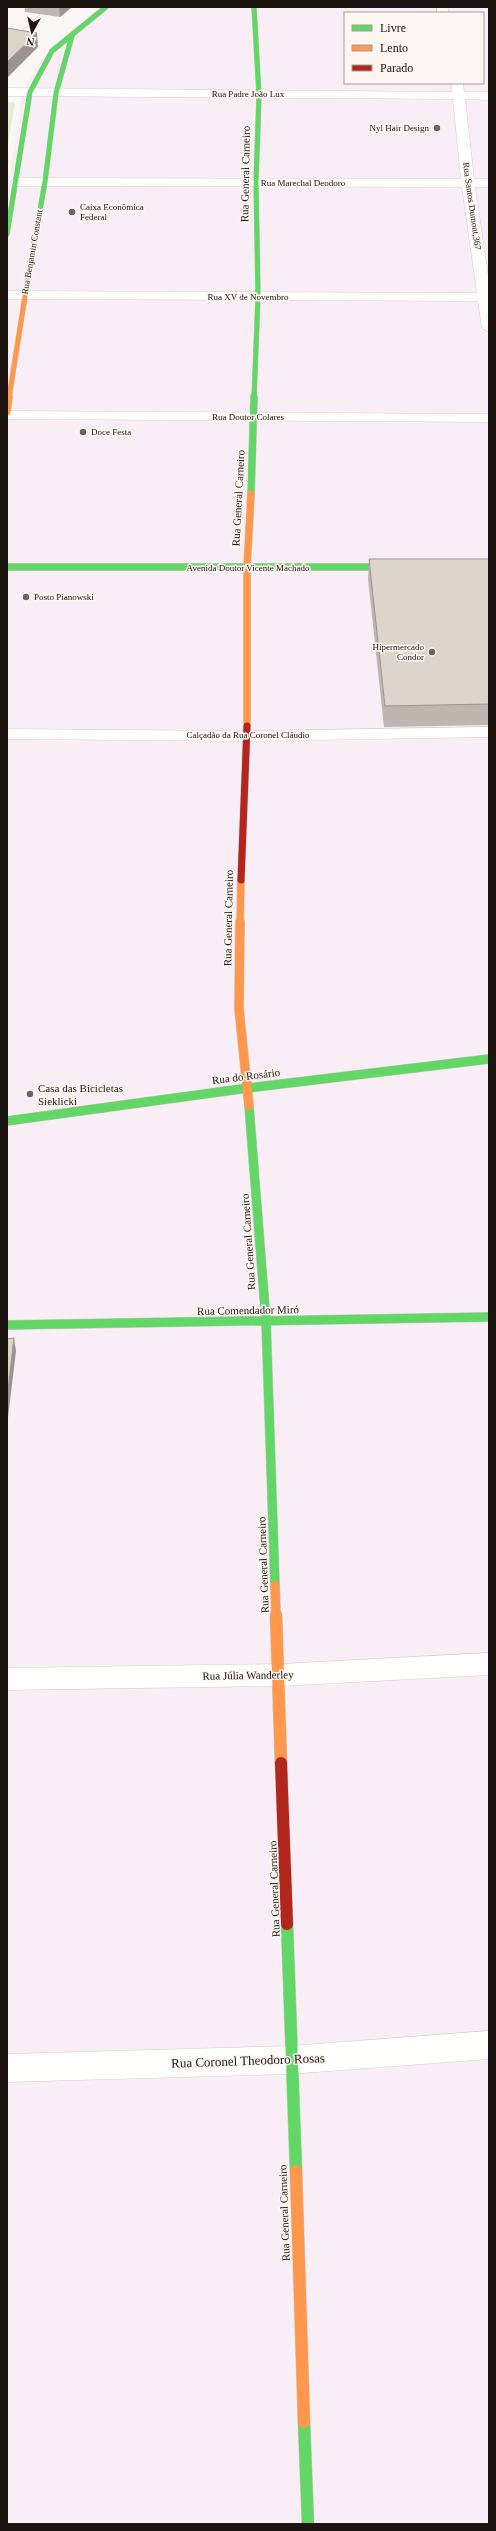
<svg xmlns="http://www.w3.org/2000/svg" width="496" height="2531" font-family="'Times New Roman',serif">
<style>
.commercial{fill:#faeef6;fill-rule:evenodd}
.green{fill:#e9ead8}
.lines{fill:none;stroke-linecap:round;stroke-linejoin:round}
.lane-casing{stroke:#d1ccc7;stroke-width:1}
.street-casing{stroke:#d1ccc7;stroke-width:1}
.fast-far3-casing{stroke:#d1ccc7;stroke-width:5.5}
.fast-far2-casing{stroke:#d1ccc7;stroke-width:8}
.fast-far1-casing{stroke:#d1ccc7;stroke-width:10}
.fast-casing{stroke:#d1ccc7;stroke-width:13}
.slow-far3-casing{stroke:#d1ccc7;stroke-width:5.5}
.slow-far2-casing{stroke:#d1ccc7;stroke-width:8}
.slow-far1-casing{stroke:#d1ccc7;stroke-width:10}
.slow-casing{stroke:#d1ccc7;stroke-width:13}
.jam-far1-casing{stroke:#d1ccc7;stroke-width:8}
.jam-casing{stroke:#d1ccc7;stroke-width:13}
.lane{fill:#fefefd;fill-rule:evenodd}
.street{fill:#fefefd;fill-rule:evenodd}
.fast-far3{stroke:#63d668;stroke-width:5}
.fast-far2{stroke:#63d668;stroke-width:7}
.fast-far1{stroke:#63d668;stroke-width:9}
.fast{stroke:#63d668;stroke-width:12}
.slow-far3{stroke:#ff974d;stroke-width:5}
.slow-far2{stroke:#ff974d;stroke-width:7}
.slow-far1{stroke:#ff974d;stroke-width:9}
.slow{stroke:#ff974d;stroke-width:12}
.jam-far1{stroke:#b3261e;stroke-width:7}
.jam{stroke:#b3261e;stroke-width:12}
.wall{fill:#beb6af}
.shaded-wall{fill:#9b948f}
.building{fill:#ddd4cc;stroke:#9b948f}
.poi-dot{fill:#6a6460;stroke:#fef6f0;stroke-width:1.5}
.labels{text-anchor:middle;stroke-width:3;stroke-linejoin:round;paint-order:stroke}
.far-street-label{font-size:9px;fill:#1c1510;stroke:#fef6f0}
.far-poi-label{font-size:9px;fill:#1c1510;stroke:#fef6f0;text-anchor:start}
.street-label{font-size:11px;fill:#1c1510;stroke:#fef6f0}
.poi-label{font-size:11px;fill:#1c1510;stroke:#fef6f0;text-anchor:start}
.near-street-label{font-size:13px;fill:#1c1510;stroke:#fef6f0}
</style>
<rect width="100%" height="100%" fill="#faf7f4"/>
<path class="commercial" d="M101,7h388v2517h-482v-2328l15,-104 27,-44zM345,13h138v70h-138z"/>
<path class="green" d="M7,102h8l-8,48z"/>
<g class="lines">
<defs>
<path id="lane" d="M42,13l2,3 -28,27h-4v-2z"/>
<g id="street">
<path d="M437,7h10l2,6h-12z"/>
<path d="M451,83h12l1,9h25v8l-24,-1 9,80h15v8h-14l14,95v50l-7,-4 -4,-27 -471,-2v-8l470,2 -15,-106 -446,-1 -6,-4 6,-4 445,1 -8,-80 -446,-3v-8l445,4z"/>
<path d="M7,411l482,3v8l-482,-3z"/>
<path d="M489,727v10l-242,4 -240,-2v-10l240,2z"/>
<path d="M489,1653v22l-209,11 -273,4v-22l273,-4z"/>
<path d="M489,2031v28l-199,15 -283,8v-28l283,-8z"/>
</g>
<g id="fast-far3">
<path d="M254,7l5,88 -3,87 2,115 -4,101"/>
<path d="M7,234l23,-142 22,-41 54,-44"/>
<path d="M29,271l16,-89 11,-89 16,-57"/>
</g>
<g id="fast-far2">
<path d="M251,494l3,-97"/>
<path d="M7,567h391"/>
</g>
<g id="fast-far1">
<path d="M249,1106l17,215 9,264"/>
<path d="M7,1121l241,-33 241,-29"/>
<path d="M7,1325l482,-8"/>
</g>
<g id="fast">
<path d="M287,1924l9,247"/>
<path d="M304,2422l4,102"/>
</g>
<path id="slow-far3" d="M9,398l20,-127"/>
<g id="slow-far2">
<path d="M7,412l2,-15"/>
<path d="M247,726v-158l4,-74"/>
<path d="M240,923l1,-43"/>
</g>
<g id="slow-far1">
<path d="M240,922l-1,87 10,97"/>
<path d="M275,1585l1,31"/>
</g>
<g id="slow">
<path d="M276,1615l5,148"/>
<path d="M296,2171l8,251"/>
</g>
<path id="jam-far1" d="M241,880l6,-154"/>
<path id="jam" d="M281,1763l6,161"/>
</defs>
<use href="#lane" class="lane-casing"/>
<use href="#street" class="street-casing"/>
<use href="#fast-far3" class="fast-far3-casing"/>
<use href="#fast-far2" class="fast-far2-casing"/>
<use href="#fast-far1" class="fast-far1-casing"/>
<use href="#fast" class="fast-casing"/>
<use href="#slow-far3" class="slow-far3-casing"/>
<use href="#slow-far2" class="slow-far2-casing"/>
<use href="#slow-far1" class="slow-far1-casing"/>
<use href="#slow" class="slow-casing"/>
<use href="#jam-far1" class="jam-far1-casing"/>
<use href="#jam" class="jam-casing"/>
<use href="#lane" class="lane"/>
<use href="#street" class="street"/>
<use href="#fast-far3" class="fast-far3"/>
<use href="#fast-far2" class="fast-far2"/>
<use href="#fast-far1" class="fast-far1"/>
<use href="#fast" class="fast"/>
<use href="#slow-far3" class="slow-far3"/>
<use href="#slow-far2" class="slow-far2"/>
<use href="#slow-far1" class="slow-far1"/>
<use href="#slow" class="slow"/>
<use href="#jam-far1" class="jam-far1"/>
<use href="#jam" class="jam"/>
</g>
<g class="wall">
<path d="M25,7h47l-12,10 -35,-5z"/>
<path d="M369,559h120v166l-105,2 -16,-148z"/>
</g>
<g class="shaded-wall">
<path d="M59,7h13l-12,10z"/>
<path d="M37,33l1,14 -31,31v-16z"/>
<path d="M14,1338l2,13 -9,75v-28z"/>
</g>
<g class="building">
<path d="M7,28l30,5 -30,29z"/>
<path d="M369,559h120v145l-104,2z"/>
<path d="M14,1338l-7,60v-59z"/>
</g>
<g class="poi-dot">
<circle cx="437" cy="128" r="4"/>
<circle cx="72" cy="212" r="4"/>
<circle cx="83" cy="432" r="4"/>
<circle cx="26" cy="597" r="4"/>
<circle cx="432" cy="652" r="4"/>
<circle cx="30" cy="1094" r="4"/>
</g>
<g class="labels">
<g class="far-street-label">
<text x="248" y="97">Rua Padre João Lux</text>
<text x="303" y="186">Rua Marechal Deodoro</text>
<text transform="translate(472 206) rotate(82)" y="3">Rua Santos Dumont,367</text>
<text transform="translate(32 252) rotate(-80)" y="3">Rua Benjamin Constant</text>
<text x="248" y="300">Rua XV de Novembro</text>
<text x="248" y="420">Rua Doutor Colares</text>
<text x="248" y="571">Avenida Doutor Vicente Machado</text>
<text x="248" y="738">Calçadão da Rua Coronel Cláudio</text>
</g>
<g class="far-poi-label">
<text x="429" y="131" text-anchor="end">Nyl Hair Design</text>
<text x="80" y="210">Caixa Econômica<tspan x="80" dy="10">Federal</tspan></text>
<text x="91" y="435">Doce Festa</text>
<text x="34" y="600">Posto Pianowski</text>
<text x="424" y="650" text-anchor="end">Hipermercado<tspan x="424" dy="10">Condor</tspan></text>
</g>
<g class="street-label">
<text transform="translate(245 174) rotate(-89)" y="4">Rua General Carneiro</text>
<text transform="translate(238 498) rotate(-87)" y="4">Rua General Carneiro</text>
<text transform="translate(228 918) rotate(-89)" y="4">Rua General Carneiro</text>
<text transform="translate(246 1076) rotate(-7)" y="4">Rua do Rosário</text>
<text transform="translate(248 1242) rotate(-94)" y="4">Rua General Carneiro</text>
<text transform="translate(248 1310) rotate(-1)" y="4">Rua Comendador Miró</text>
<text transform="translate(263 1565) rotate(-92)" y="4">Rua General Carneiro</text>
<text transform="translate(248 1675) rotate(-1)" y="4">Rua Júlia Wanderley</text>
<text transform="translate(274 1889) rotate(-92)" y="4">Rua General Carneiro</text>
<text transform="translate(284 2213) rotate(-92)" y="4">Rua General Carneiro</text>
</g>
<g class="poi-label">
<text x="38" y="1092">Casa das Bicicletas<tspan x="38" dy="13">Sieklicki</tspan></text>
</g>
<g class="near-street-label">
<text transform="translate(248 2060) rotate(-2)" y="5">Rua Coronel Theodoro Rosas</text>
</g>
</g>
<rect width="496" height="2531" fill="none" stroke="#1c1510" stroke-width="16"/>
<rect x="344" y="12" width="140" height="72" fill="#fef6f0" stroke="#a49c96"/>
<rect x="352" y="25" width="20" height="6" fill="#63d668" stroke="#a49c96"/>
<text x="380" y="32" font-size="12" fill="#1c1510">Livre</text>
<rect x="352" y="45" width="20" height="6" fill="#ff974d" stroke="#a49c96"/>
<text x="380" y="52" font-size="12" fill="#1c1510">Lento</text>
<rect x="352" y="65" width="20" height="6" fill="#b3261e" stroke="#a49c96"/>
<text x="380" y="72" font-size="12" fill="#1c1510">Parado</text>
<g transform="translate(32 32) rotate(188)" stroke="#fef6f0" stroke-width="3" paint-order="stroke">
<path d="M0-3L7 15L0 10L-7 15Z" fill="#1c1510"/>
<text y="-6" font-size="11" font-weight="bold" text-anchor="middle" fill="#1c1510">N</text>
</g>
</svg>
